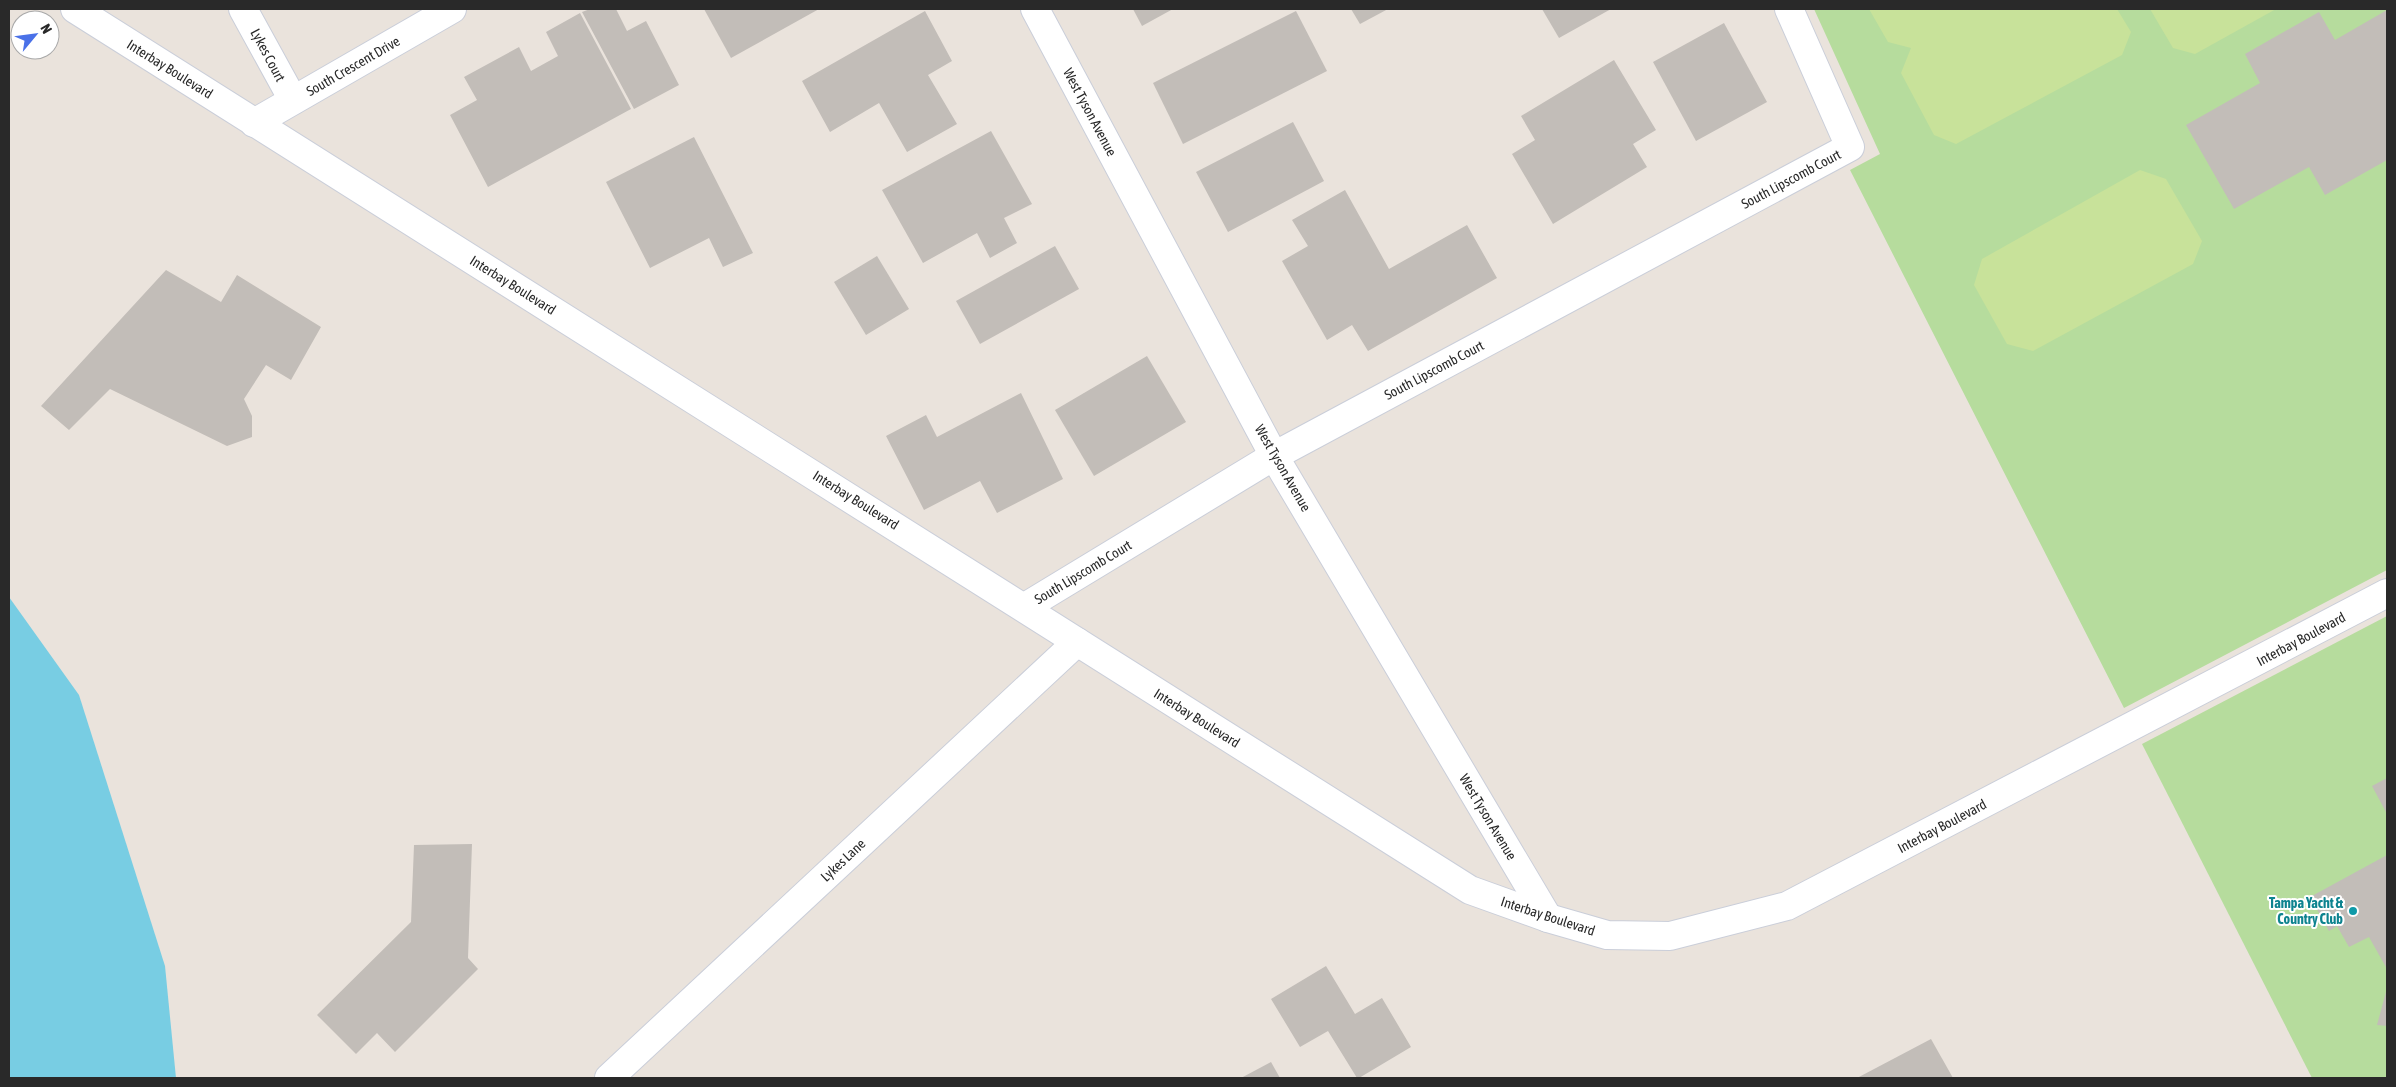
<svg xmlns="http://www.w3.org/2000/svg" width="2396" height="1087" font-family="'Asap Condensed',sans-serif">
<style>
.green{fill:#b6dc9d}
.pitch{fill:#c8e29a}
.water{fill:#78cde3}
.building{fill:#c2bdb8}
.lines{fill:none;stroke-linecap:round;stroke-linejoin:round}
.street-casing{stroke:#caced9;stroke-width:30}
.street{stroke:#fff;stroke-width:28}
.culture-dot{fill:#0f9aa8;stroke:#fff;stroke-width:2}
.labels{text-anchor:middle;stroke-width:4;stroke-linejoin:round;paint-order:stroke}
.street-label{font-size:14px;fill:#292929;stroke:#fff}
.culture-label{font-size:14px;font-weight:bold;fill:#0d838f;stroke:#fff;text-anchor:end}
</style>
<rect width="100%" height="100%" fill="#eae3dc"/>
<g class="green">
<path d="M1814,9h573v561l-263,138 -274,-538 30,-16z"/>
<path d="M2387,616v462h-75l-170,-334z"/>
</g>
<g class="pitch">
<path d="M1869,9h248l14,23 -9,23 -166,89 -22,-9 -33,-62 10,-25 -23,-6z"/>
<path d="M2150,9h126l-81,45 -22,-6z"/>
<path d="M2140,170l26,9 36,62 -9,23 -160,87 -26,-7 -33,-59 8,-26z"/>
</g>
<path class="water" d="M9,597l70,98 86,271 11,112h-167z"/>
<g class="building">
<path d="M590,9h26l11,22 19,-10 33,64 -45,24 -52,-97z"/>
<path d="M704,9h115l-88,49z"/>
<path d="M1133,9h40l-31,17z"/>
<path d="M1351,9h37l-28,15z"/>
<path d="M1542,9h69l-52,29z"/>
<path d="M2387,10v150l-62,35 -16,-28 -75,42 -48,-84 74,-42 -15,-29 74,-42 16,28z"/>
<path d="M925,11l27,50 -24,14 29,49 -50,28 -28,-49 -49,29 -28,-51z"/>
<path d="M1296,11l31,60 -144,73 -30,-61z"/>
<path d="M580,13l51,96 -143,78 -38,-72 27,-15 -13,-23 55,-30 12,24 27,-15 -12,-24z"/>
<path d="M1724,23l43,79 -71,39 -43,-79z"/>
<path d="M1614,60l42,70 -23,14 14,23 -94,57 -41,-70 23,-14 -14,-24z"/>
<path d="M1293,122l31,59 -96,51 -32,-60z"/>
<path d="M991,131l41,73 -28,14 13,25 -27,15 -13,-25 -54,30 -41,-73z"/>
<path d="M694,137l59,116 -30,14 -14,-29 -59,30 -44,-86z"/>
<path d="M1345,190l44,79 78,-44 30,53 -129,73 -16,-26 -25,15 -45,-79 26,-15 -16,-26z"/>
<path d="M1055,246l24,43 -99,55 -24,-43z"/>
<path d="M877,256l32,53 -43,26 -32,-53z"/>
<path d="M166,270l55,32 16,-27 84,52 -30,53 -25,-15 -22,34 8,17v21l-25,9 -117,-57 -41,41 -28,-24z"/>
<path d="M1147,356l39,66 -92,54 -39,-66z"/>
<path d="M1021,393l42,86 -66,34 -17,-32 -56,29 -38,-74 40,-21 11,22z"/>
<path d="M2387,778v36l-15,-28z"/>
<path d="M472,844l-4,114 10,11 -83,83 -18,-19 -21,21 -39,-39 94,-93 3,-77z"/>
<path d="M2387,855v114l-18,-32 -20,10 -12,-21 -8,5 -19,-34z"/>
<path d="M1326,966l29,48 27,-16 29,49 -52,31h-2l-29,-47 -28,16 -29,-48z"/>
<path d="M2387,989v37l-10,-1 10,-37z"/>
<path d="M1931,1039l22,39h-96z"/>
<path d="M1271,1062l9,16h-39z"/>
</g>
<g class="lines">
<defs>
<g id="street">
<path d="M75,9l1395,881 78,28 59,17 63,1 117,-30 600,-313"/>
<path d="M243,9l50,91"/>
<path d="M1035,9l239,447 274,462"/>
<path d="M254,123l198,-114"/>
<path d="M1025,607l249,-151 576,-309 -61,-138"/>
<path d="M609,1078l468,-436"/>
</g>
</defs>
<use href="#street" class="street-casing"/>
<use href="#street" class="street"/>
</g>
<circle class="culture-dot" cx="2353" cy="911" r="5"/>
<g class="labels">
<g class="street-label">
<text transform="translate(268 55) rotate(62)" y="5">Lykes Court</text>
<text transform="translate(353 66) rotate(-30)" y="5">South Crescent Drive</text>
<text transform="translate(170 69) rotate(32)" y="5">Interbay Boulevard</text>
<text transform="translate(1090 112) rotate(62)" y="5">West Tyson Avenue</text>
<text transform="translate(1791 179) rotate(-28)" y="5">South Lipscomb Court</text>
<text transform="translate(513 285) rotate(32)" y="5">Interbay Boulevard</text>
<text transform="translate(1434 370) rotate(-28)" y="5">South Lipscomb Court</text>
<text transform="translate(1283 468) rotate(60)" y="5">West Tyson Avenue</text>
<text transform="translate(856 500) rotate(32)" y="5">Interbay Boulevard</text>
<text transform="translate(1083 572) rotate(-31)" y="5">South Lipscomb Court</text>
<text transform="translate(2301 639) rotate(-28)" y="5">Interbay Boulevard</text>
<text transform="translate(1197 718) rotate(32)" y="5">Interbay Boulevard</text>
<text transform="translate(1488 817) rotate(59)" y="5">West Tyson Avenue</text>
<text transform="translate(1942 826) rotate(-28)" y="5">Interbay Boulevard</text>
<text transform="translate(843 860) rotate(-43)" y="5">Lykes Lane</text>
<text transform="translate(1548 916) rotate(18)" y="5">Interbay Boulevard</text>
</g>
<g class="culture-label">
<text x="2343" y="908">Tampa Yacht &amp;<tspan x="2343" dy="16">Country Club</tspan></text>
</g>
</g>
<rect width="2396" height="1087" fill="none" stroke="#292929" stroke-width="20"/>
<g transform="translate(35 35) rotate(61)"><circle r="24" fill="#ffffff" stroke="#a9a9a9"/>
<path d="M0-4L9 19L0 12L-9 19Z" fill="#4a71e8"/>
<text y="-8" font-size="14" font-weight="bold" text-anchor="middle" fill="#292929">N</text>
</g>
</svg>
